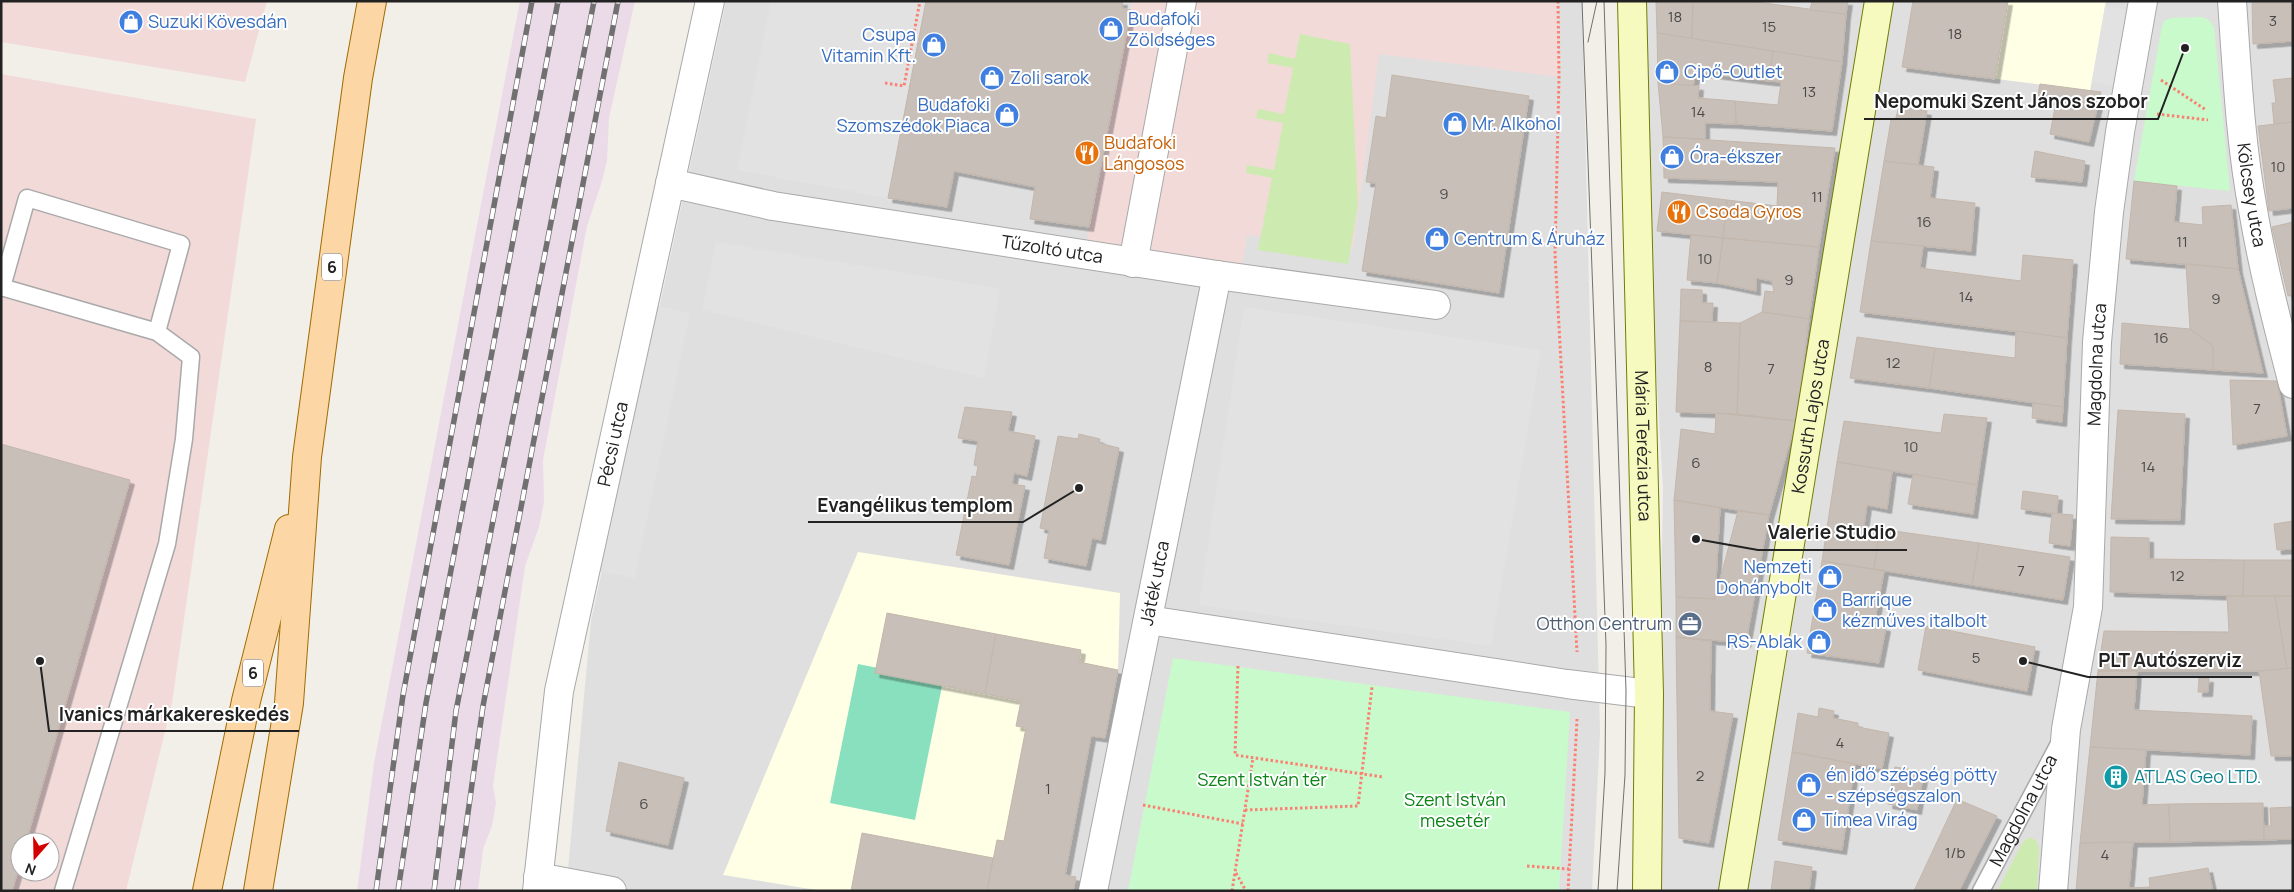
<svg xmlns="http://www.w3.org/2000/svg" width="2294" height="892" font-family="Manrope,sans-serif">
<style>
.residential{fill:#e0dfdf}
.commercial{fill:#f2dad9;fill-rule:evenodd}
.industrial{fill:#ebdbe8}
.education{fill:#ffffe5}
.grass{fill:#cdebb0}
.park{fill:#c8facc}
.pitch{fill:#88e0be}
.parking{fill:#e2e2e2}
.building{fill:#c7bfb8;stroke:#c4b6ab;filter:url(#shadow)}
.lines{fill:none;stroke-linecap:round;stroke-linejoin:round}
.lane-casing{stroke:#a9a9a9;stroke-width:19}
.street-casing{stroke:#a9a9a9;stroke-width:30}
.secondary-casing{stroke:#707d05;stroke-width:30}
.primary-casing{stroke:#a06b00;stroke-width:30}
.path{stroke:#fa8072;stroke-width:3;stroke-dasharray:2.5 2.5;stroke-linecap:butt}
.lane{stroke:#fff;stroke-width:16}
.street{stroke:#fff;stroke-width:28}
.secondary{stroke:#f7fabf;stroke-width:28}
.primary{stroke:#fcd6a4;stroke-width:28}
.tram{stroke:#707070;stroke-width:1}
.rail-casing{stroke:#707070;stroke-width:5.5}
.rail{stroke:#fff;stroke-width:4;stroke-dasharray:11;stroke-linecap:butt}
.labels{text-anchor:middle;stroke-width:4;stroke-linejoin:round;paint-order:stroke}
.number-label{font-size:15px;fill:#4b4948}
.shield{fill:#fff;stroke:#646464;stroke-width:1}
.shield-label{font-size:16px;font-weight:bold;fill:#222}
.shop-label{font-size:18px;fill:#366cbe;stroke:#fff;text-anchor:start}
.food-label{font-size:18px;fill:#c56008;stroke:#fff;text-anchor:start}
.street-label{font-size:18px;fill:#222;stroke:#fff}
.service-label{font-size:18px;fill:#4e5e75;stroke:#fff;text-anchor:end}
.culture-label{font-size:18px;fill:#0d838f;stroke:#fff;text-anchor:start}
.park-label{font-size:18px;fill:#0c8416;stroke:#fff}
.leader{fill:none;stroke:#222;stroke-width:2}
.callout-dot{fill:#222;stroke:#fff;stroke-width:2}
.callout-label{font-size:19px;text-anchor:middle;font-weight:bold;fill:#222;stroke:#fff;stroke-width:4;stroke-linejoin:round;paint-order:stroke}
</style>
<defs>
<filter id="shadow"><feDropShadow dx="4.5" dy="4.5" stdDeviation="0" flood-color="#0004"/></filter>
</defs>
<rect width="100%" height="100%" fill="#f2efe9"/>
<g class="residential">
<path d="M726,1h856l18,733 -8,157h-1026l25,-270z"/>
<path d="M1640,1h653v890h-637l7,-402 -24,-410z"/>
</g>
<g class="commercial">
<path d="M1,1h266l-22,81 -244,-40z"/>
<path d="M1132,1h426l1,76 -180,-23 -26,195 -106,-14 -7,44 -156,-24z"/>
<path d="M1,74l255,45 -84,584 -46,188h-125zM20,842h30v30h-30z"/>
</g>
<path class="industrial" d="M520,1h115l-26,117 -2,43 -5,20 -15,45 -44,234 1,42 -5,25 -14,39 -32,220 3,17 -4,23 -9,23 -5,42h-121l17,-128z"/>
<g class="education">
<path d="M1913,1h193l-16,90 -188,-24z"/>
<path d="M858,552l262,41 -2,77 -13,68 -14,-2 -26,138 11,3 -3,14h-250l-100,-16z"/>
</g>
<g class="grass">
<path d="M1300,34l50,10 8,161 -10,59 -90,-14 14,-72 -26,-5 1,-8 27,5 9,-47 -27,-5 2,-9 26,5 9,-46 -26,-5 2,-10 26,6z"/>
<path d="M2029,837l7,3 3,8 -2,43h-40l26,-49z"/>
</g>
<g class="park">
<path d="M2202,17l7,3 5,7 16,164 -96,-10 28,-155 2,-5 7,-3z"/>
<path d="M1173,658l397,54 -11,179h-431z"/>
</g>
<path class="pitch" d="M858,664l85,17 -28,139 -85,-17z"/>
<g class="parking">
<path d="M771,1h155l-38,197 -151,-28z"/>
<path d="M2105,6l37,6 -14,76 -36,-6z"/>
<path d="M716,242l284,47 -16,89 -282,-68z"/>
<path d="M645,303l45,10 -55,265 -50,-9z"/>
<path d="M1244,307l297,43 -50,296 -292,-41z"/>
</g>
<g class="building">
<path d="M926,1h197l-1,7 9,2 -42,217 -59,-8 5,-32 -81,-16 -7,36 -59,-9z"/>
<path d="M1656,1h37l-1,38 -35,-6z"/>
<path d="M1693,1h56l97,13 -4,48 -150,-23z"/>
<path d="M1812,1h36l-2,13 -36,-4z"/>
<path d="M1913,1h95l-13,78 -93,-12z"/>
<path d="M2252,1h41v40l-40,3z"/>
<path d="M1657,33l116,18 -4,30 -73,-9 -3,14 -35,-3z"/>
<path d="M1773,51l69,11 -10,69 -96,-7 -1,-23 43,4 3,-23 -12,-1z"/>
<path d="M1392,75l137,21 -30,197 -137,-22 14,-88 -10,-1 10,-66 10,2z"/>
<path d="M2293,78v44l-19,2 -2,-21h4l-3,-23z"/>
<path d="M1658,83l41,3 -1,12 37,3 1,23 -31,-1v16l-42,-2z"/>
<path d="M2040,84l61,8 -12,50 -39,-8 6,-32 -19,-2z"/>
<path d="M1899,107l28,4 -9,54 -34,-4 7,-41 4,1z"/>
<path d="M2293,122v86l-24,3 -11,-85z"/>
<path d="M1663,137l172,11 -16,99 -96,-9 4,-38 50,6 1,-24 -114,-4z"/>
<path d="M2035,151l50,10 -3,21 -51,-5z"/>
<path d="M1884,161l50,6 -4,31 45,5 -4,48 -100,-10z"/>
<path d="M2134,181l43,5 -3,36 29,3 -1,-18 29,-2 7,64 -112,-10z"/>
<path d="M1662,192l65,8 -4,38 -66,-7z"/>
<path d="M2293,222v73l-5,1 -16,-69z"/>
<path d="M1691,235l32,3 -6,45 -30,-3z"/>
<path d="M1723,238l96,9 -10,72 -47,-7 3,-21 9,1 -2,-11 -16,-3v13l-39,-8z"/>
<path d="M1871,241l52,5 -3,22 101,13 2,-26 50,5 -6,78 -207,-26z"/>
<path d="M2186,264l52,5 25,104 -50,-3v-24l-23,-17z"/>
<path d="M1681,289l21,1v13h11l-1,19 -32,-1z"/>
<path d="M1762,312l47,7 -13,102 -59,-7 3,-91z"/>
<path d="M1680,321l60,2 -3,91 -61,-2z"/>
<path d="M2122,323l68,6 23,17v24l-93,-6z"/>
<path d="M2016,331l51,7 -4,69 -134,-19 6,-40 80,10z"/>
<path d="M1857,337l78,11 -6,40 -79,-10z"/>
<path d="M2230,380l47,1 10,55 -54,9z"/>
<path d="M2033,403l30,4 -1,15 -30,-4z"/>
<path d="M965,407l47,5 -4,19 27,5 -8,40 -13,-3 -2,11 13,2 -16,79 -53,-10 16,-79 4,1 2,-11 -4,-1 4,-24 -20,-3z"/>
<path d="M2118,410l67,4 -5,106 -69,-1z"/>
<path d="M1716,413l80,8 -27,94 -95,-15 7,-71 34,5z"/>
<path d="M1944,414l43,4 -10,67 -140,-23 7,-41 97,12z"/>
<path d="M1079,434l21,5 -1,4 20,5 -18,92 -9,-2 -6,28 -42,-8 5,-28 -9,-2 18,-92 20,3z"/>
<path d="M1,444l129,36 -104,362h-6v22l-8,27h-11z"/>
<path d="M1837,462l55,9 -5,38 -20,-4 -3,21 16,3 -6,40 -52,-8z"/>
<path d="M1913,474l64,11 -4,29 -65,-10z"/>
<path d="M2023,491l35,5 -1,18 -36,-5z"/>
<path d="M1674,500l46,8 -5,91 -39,-2z"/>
<path d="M1738,511l31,4 -23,128 -70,-6v-40l39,2z"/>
<path d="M2052,513l21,2 -3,31 -21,-3z"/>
<path d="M2293,521v28l-16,1 -3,-26z"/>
<path d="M1880,529l99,14 -7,42 -98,-16z"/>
<path d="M2111,537l38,1v21l95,1 -1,36 -133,-4z"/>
<path d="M1979,543l91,14 -7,43 -91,-15z"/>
<path d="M2244,560h49v36h-50z"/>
<path d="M1822,561l62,10 -10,54 12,2 -7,36 -72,-10z"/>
<path d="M2227,596h48l12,73 -28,2h-161l6,-40 125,1z"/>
<path d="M2275,596h18v72l-6,1z"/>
<path d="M887,613l109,21 -11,60 -110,-21z"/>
<path d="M1926,626l109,21 -8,44 -109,-21z"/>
<path d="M996,634l85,16 -2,12 39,8 -13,68 -14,-2 -26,139 11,2 -3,14h-86l10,-51 7,1 22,-113 -10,-2 5,-25 -36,-7z"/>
<path d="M1676,637l35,4 -1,70 23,3 -24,129 -30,-5z"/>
<path d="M2293,668v88h-22l-12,-85z"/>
<path d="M2098,671h39l-3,39 118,6 -2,39 -160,-8z"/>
<path d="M2199,678h10l-1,14h-10z"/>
<path d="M1819,708l15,3 -1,7 25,5v4l31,6 -7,36 -90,-17 6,-39 20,4z"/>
<path d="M2090,747l56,3 -4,55 27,-1 1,38 -90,1z"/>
<path d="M1792,752l63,12 -13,86 -64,-10z"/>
<path d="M619,762l65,16 -16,67 -62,-14z"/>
<path d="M1895,767l29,5 -7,38 -29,-6z"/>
<path d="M1957,799l40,17 -38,75h-45z"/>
<path d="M2263,803l1,37 -94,2 -1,-38z"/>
<path d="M2293,807v32l-29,1v-14h7l-1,-18z"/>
<path d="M862,833l131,25 -6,33h-136z"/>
<path d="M2133,842l-4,46 21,-1 -1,-9 59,-10 5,23h-137l4,-48z"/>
<path d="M1775,861l37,6 -3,24h-38z"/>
</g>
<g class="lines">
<defs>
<g id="lane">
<path d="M1,287l156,45 34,25 -7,82 -17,105 -104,347"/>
<path d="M2,287l25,-89 154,46 -24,88"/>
<path id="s1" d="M1981,891l79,-149"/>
</g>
<g id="street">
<path id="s2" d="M2232,1c5,70 8,140 21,209 10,59 25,116 40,174"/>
<path id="s3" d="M670,183l103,23 444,69 219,30"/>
<path d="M1133,263l49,-262"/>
<path d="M1148,620l419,64 82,10"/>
<path d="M538,877l74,14"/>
<path id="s4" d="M537,891l22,-200 151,-690"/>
<path id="s5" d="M1093,891l124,-616"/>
<path id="s6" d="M2053,891l13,-162 22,-122 9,-265 12,-130 11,-80 23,-131"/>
</g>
<g id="secondary">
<path id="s7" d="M1632,1l17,693 -2,197"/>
<path id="s8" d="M1733,891l146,-890"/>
</g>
<g id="primary">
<path d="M207,891l39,-190 43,-172"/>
<path d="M258,891l31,-188 18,-246 51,-379 14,-77"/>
</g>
</defs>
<use href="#lane" class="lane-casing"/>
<use href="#street" class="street-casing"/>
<use href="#secondary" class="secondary-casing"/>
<use href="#primary" class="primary-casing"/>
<g class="path">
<path d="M1558,1l1,76 -4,177 22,398"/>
<path d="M2161,80l45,30"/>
<path d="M885,83l19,3 16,-85"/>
<path d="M2157,114l51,6"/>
<path d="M1238,666l-3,89 148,22"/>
<path d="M1143,805l100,19"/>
<path d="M1245,810l113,-4 14,-119"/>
<path d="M1527,866l42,3"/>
<path d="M1236,873l10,18"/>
<path d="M1232,891l21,-133"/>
<path d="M1568,891l9,-172"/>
</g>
<use href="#lane" class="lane"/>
<use href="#street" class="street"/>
<use href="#secondary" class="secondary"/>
<use href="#primary" class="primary"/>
<g class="tram">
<path d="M1582,1l24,644 -1,128 -7,118"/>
<path d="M1604,1l22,690 -1,84 -8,116"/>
<path d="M1588,42l9,-41"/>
</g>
<defs>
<g id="rail">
<path d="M376,891l27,-196 129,-694"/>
<path d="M398,891l28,-188 132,-702"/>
<path d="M434,891l22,-180 138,-710"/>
<path d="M457,891l26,-185 135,-705"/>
</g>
</defs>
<use href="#rail" class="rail-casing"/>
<use href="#rail" class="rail"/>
</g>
<defs>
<symbol id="shop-disc" viewBox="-11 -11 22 22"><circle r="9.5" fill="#3f7fe0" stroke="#fff"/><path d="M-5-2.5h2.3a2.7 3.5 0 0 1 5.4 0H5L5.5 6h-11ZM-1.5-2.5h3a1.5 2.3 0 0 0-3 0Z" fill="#fff"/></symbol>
<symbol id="restaurant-disc" viewBox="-11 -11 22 22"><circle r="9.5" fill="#e8710a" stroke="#fff"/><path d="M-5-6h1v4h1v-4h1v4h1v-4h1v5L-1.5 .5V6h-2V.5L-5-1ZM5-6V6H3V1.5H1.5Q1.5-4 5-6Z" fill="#fff"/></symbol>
<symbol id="office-disc" viewBox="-11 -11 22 22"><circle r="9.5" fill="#5c6f8a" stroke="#fff"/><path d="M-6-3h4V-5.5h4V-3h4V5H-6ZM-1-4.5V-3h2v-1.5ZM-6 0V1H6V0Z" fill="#fff"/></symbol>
<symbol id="building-disc" viewBox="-11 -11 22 22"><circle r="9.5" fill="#0f9aa8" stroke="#fff"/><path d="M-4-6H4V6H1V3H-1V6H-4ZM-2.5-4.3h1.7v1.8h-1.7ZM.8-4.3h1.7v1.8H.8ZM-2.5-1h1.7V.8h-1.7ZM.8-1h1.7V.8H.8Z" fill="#fff"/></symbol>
</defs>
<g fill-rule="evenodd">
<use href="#shop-disc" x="117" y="8" width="28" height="28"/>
<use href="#shop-disc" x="1097" y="15" width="28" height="28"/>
<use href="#shop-disc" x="920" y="31" width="28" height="28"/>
<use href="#shop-disc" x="1653" y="58" width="28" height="28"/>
<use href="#shop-disc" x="978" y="64" width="28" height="28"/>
<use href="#shop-disc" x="993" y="101" width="28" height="28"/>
<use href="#shop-disc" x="1441" y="110" width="28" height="28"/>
<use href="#restaurant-disc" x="1073" y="139" width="28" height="28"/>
<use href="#shop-disc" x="1658" y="143" width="28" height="28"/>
<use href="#restaurant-disc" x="1665" y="198" width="28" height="28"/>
<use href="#shop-disc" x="1423" y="225" width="28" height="28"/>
<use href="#shop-disc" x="1816" y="563" width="28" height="28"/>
<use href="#shop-disc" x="1811" y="596" width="28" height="28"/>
<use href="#office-disc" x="1676" y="610" width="28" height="28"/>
<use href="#shop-disc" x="1805" y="628" width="28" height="28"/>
<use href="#building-disc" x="2102" y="763" width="28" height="28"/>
<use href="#shop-disc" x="1795" y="771" width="28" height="28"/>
<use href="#shop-disc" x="1790" y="806" width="28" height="28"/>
</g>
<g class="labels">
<g class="number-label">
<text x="1675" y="22">18</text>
<text x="2273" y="26">3</text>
<text x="1769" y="32">15</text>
<text x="1955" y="39">18</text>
<text x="1809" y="97">13</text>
<text x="1698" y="117">14</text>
<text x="2278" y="172">10</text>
<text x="1444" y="199">9</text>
<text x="1817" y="202">11</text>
<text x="1924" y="227">16</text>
<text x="2182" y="247">11</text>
<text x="1705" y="264">10</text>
<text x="1789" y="285">9</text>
<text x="1966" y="302">14</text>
<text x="2216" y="304">9</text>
<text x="2161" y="343">16</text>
<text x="1893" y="368">12</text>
<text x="1708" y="372">8</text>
<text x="1771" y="374">7</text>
<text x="2257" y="414">7</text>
<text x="1911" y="452">10</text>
<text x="1696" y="468">6</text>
<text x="2148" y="472">14</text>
<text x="2021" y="576">7</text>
<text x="2177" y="581">12</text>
<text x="1976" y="663">5</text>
<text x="1840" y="748">4</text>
<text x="1700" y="781">2</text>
<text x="1048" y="794">1</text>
<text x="644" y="809">6</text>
<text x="1955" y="858">1/b</text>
<text x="2105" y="860">4</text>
</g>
<g class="shield">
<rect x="322" y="253.5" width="20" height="27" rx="4"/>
<rect x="243" y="659.5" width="20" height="27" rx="4"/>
</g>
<g class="shield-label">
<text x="332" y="273">6</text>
<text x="253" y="679">6</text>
</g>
<g class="shop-label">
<text x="1128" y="25">Budafoki<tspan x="1128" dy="21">Zöldséges</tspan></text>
<text x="148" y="28">Suzuki Kövesdán</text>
<text x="916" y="41" text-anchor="end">Csupa<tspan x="916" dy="21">Vitamin Kft.</tspan></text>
<text x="1684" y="78">Cipő-Outlet</text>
<text x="1010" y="84">Zoli sarok</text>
<text x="990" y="111" text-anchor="end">Budafoki<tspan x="990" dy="21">Szomszédok Piaca</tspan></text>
<text x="1472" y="130">Mr. Alkohol</text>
<text x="1690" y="163">Óra-ékszer</text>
<text x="1454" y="245">Centrum &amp; Áruház</text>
<text x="1812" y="573" text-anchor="end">Nemzeti<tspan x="1812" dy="21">Dohánybolt</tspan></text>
<text x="1842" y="606">Barrique<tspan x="1842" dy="21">kézműves italbolt</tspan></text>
<text x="1802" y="648" text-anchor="end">RS-Ablak</text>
<text x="1826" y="781">én idő szépség pötty<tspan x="1826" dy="21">- szépségszalon</tspan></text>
<text x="1822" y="826">Tímea Virág</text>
</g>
<g class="food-label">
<text x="1104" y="149">Budafoki<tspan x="1104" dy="21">Lángosos</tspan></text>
<text x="1696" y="218">Csoda Gyros</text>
</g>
<g class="street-label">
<text dy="6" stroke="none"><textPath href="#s2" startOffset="195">Kölcsey utca</textPath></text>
<text dy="6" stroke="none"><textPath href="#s3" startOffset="388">Tűzoltó utca</textPath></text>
<text dy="6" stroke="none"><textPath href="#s6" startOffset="529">Magdolna utca</textPath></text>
<text dy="6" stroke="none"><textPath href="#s8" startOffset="481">Kossuth Lajos utca</textPath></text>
<text dy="6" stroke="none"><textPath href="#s4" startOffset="454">Pécsi utca</textPath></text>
<text dy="6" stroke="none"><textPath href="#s7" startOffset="445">Mária Terézia utca</textPath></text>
<text dy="6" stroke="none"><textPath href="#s5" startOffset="314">Játék utca</textPath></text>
<text dy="6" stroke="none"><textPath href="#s1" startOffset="91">Magdolna utca</textPath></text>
</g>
<g class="service-label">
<text x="1672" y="630">Otthon Centrum</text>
</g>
<g class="culture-label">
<text x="2134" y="783">ATLAS Geo LTD.</text>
</g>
<g class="park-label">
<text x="1262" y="786">Szent István tér</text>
<text x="1455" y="806">Szent István<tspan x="1455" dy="21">mesetér</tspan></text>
</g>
</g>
<path class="leader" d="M2185 48L2158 119H1864M1079 488L1023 522H808M1696 539L1758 550H1907M2023 661L2088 677H2252M40 661L49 731H299"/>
<g class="callout-dot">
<circle cx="2185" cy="48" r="5"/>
<circle cx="1079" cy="488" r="5"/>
<circle cx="1696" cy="539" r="5"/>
<circle cx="2023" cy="661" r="5"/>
<circle cx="40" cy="661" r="5"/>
</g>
<g class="callout-label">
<text x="2011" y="108">Nepomuki Szent János szobor</text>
<text x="915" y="512">Evangélikus templom</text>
<text x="1832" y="539">Valerie Studio</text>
<text x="2170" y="667">PLT Autószerviz</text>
<text x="174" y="721">Ivanics márkakereskedés</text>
</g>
<rect width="2294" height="892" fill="none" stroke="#222222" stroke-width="5"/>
<g transform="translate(35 857) rotate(200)"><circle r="24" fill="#ffffff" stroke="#a7a7a7"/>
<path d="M0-4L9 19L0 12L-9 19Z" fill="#d40000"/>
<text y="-8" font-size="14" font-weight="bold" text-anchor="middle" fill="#222222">N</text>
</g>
</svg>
